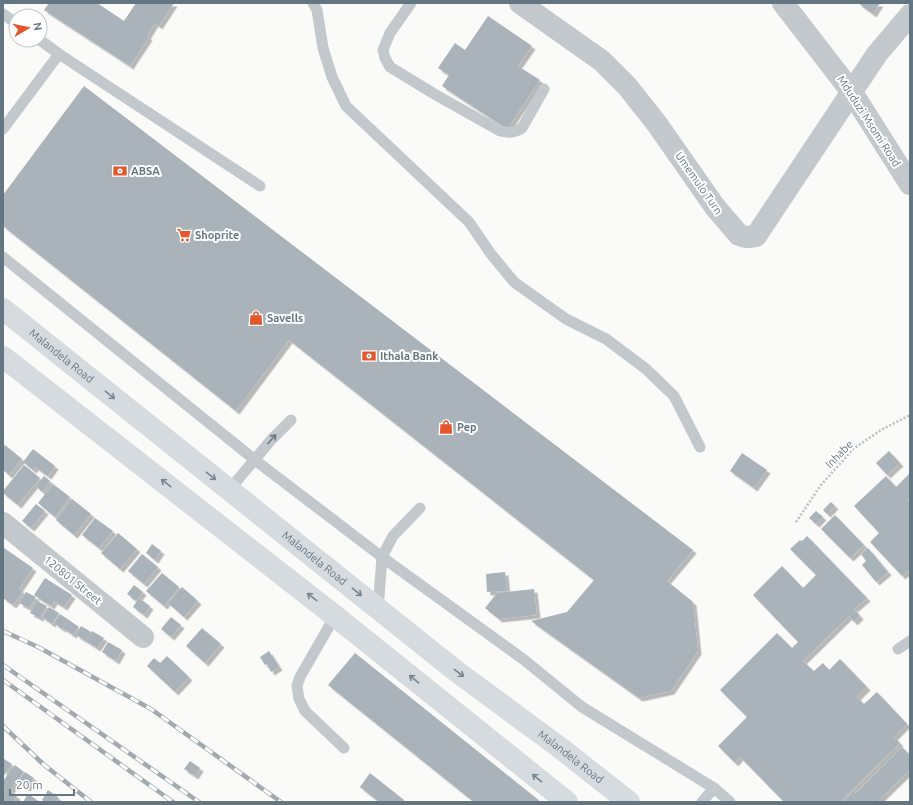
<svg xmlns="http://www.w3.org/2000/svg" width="913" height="805" font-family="Ubuntu,sans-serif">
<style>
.building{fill:#aab3b9;filter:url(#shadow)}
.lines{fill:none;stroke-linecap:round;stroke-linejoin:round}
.path{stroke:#bbbfc2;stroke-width:2.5;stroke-dasharray:2 2;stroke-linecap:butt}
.service{stroke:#c3c8cc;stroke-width:11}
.minor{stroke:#c3c8cc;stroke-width:22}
.tertiary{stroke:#c3c8cc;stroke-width:22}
.secondary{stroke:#d6dbdf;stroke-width:22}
.rail-casing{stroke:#a2aab0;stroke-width:4.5}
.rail{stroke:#fff;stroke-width:3;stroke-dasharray:9;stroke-linecap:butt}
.oneway{stroke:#768591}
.oneway2{stroke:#6a7a87}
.labels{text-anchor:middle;stroke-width:4;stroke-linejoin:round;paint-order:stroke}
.street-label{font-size:11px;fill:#657683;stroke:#fff}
.poi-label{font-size:11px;font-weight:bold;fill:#657683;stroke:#fff;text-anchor:start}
</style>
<defs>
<filter id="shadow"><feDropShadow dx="3.5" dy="3.5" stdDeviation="0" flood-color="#0004"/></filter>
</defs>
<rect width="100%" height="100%" fill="#fafaf8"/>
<g class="building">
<path d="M49,3h48l27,18 12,-18h38l-15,23 -4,-3 -8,13 2,1 -19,29 -86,-56z"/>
<path d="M858,3h22l-7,11z"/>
<path d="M488,16l44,30 -14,20 22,14 -33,49 -65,-43 7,-11 -11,-7 17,-25 10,7z"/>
<path d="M84,86l609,464 -26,31 26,21 5,49 -27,40 -32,7 -108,-77 36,-9 27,-32 -305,-240 -53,71 -233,-185v-31z"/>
<path d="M5,445l17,14 -13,16 -6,-5v-22z"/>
<path d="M33,449l22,17 -7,10 -13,-9 -2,3 -10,-8z"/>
<path d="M889,451l11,12 -13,12 -11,-12z"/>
<path d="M742,453l25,17 -13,18 -24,-17z"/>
<path d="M24,465l16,13 -22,27 -15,-12v-2z"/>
<path d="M910,473v24l-3,2 3,3v67l-8,7 -32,-34 9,-9 -25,-27 32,-30 10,11z"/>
<path d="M44,476l6,5 -8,11 -6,-6z"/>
<path d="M53,484l17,13 -15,20 -17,-14z"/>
<path d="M72,499l19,15 -17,21 -18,-15z"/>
<path d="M831,502l4,4 -8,8 -4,-4z"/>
<path d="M36,504l9,7 -14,17 -9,-7z"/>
<path d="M816,511l7,6 -7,7 -7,-6z"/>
<path d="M835,515l29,30 -14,13 -29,-29z"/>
<path d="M95,518l18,13 -14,17 -17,-13z"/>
<path d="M118,533l19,16 -17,20 -19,-16z"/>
<path d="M807,536l60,62 -13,11 6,7 -6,6 -5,-6 -46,45 11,10 9,-8 6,7 11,-11 27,28 -10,10 7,7 13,-12 30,32 -13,13 6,6 -60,59h-56l-44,-45 -5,6 -17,-17 29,-29 -27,-27 57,-57 15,15 6,-6 -45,-47 29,-29 21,22 13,-13 -26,-26 10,-9 2,1z"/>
<path d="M152,544l9,7 -6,9 -9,-7z"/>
<path d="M4,548l29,20 -14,21 4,2 -10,14 -10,-7v-48z"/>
<path d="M868,548l20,24 -12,10 -14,-17 4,-4 -5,-7z"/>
<path d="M142,554l16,13 -14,17 -16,-13z"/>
<path d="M505,572l2,19 -20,1 -1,-18z"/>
<path d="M162,573l17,14 -15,19 -18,-15z"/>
<path d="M45,578l27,17 -8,12 -10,-6 -3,5 -17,-11z"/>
<path d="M134,585l9,7 -7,9 -9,-7z"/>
<path d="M182,587l16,14 -14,16 -16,-14z"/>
<path d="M534,589l3,26 -38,4 -14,-11 12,-15z"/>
<path d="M26,592l10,5 -7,11 -10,-5z"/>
<path d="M139,598l11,8 -6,9 -11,-8z"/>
<path d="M37,601l10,5 -7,12 -10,-5z"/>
<path d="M49,607l10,6 -7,11 -10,-7z"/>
<path d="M60,614l19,13 -6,8 -10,-7 4,-6 -5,7 -8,-6z"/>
<path d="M171,617l10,8 -10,12 -10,-8z"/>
<path d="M81,626l10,6 -5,9 -10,-6z"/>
<path d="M202,628l19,16 -16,19 -19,-17z"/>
<path d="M92,631l12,7 -7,10 -11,-7z"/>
<path d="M108,642l14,8 -6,11 -14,-9z"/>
<path d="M269,651l10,16 -8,5 -4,-8 -2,1 -5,-8z"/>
<path d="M355,653l186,149h-67l-146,-117z"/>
<path d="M167,656l22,21 -14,15 -28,-26 7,-8 6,5z"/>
<path d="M902,747l8,8v15l-33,32h-34l10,-11 3,2z"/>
<path d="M4,759l8,5 -9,13v-17z"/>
<path d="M190,761l10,7 -5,8 -11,-7z"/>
<path d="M15,765l9,7 -14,19 7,5 -4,6h-10v-16l3,2 -3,-3v-4z"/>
<path d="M25,772l9,6 -7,10 -9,-6z"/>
<path d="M370,773l34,27 -1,2h-24l-19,-15z"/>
<path d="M48,790l11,8 -4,4h-10l-3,-2z"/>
<path d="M28,794l12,8h-17z"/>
</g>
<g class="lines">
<path class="path" d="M796,522l25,-37 32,-36 28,-19 29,-15"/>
<g class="service">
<path d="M313,3l4,7 6,38 9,29 14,29 123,116 22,32 23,28 52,37 40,20 40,30 28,27 26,51"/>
<path d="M411,3l-21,30 -7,17 2,8 5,9 46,28 64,36c9,2 14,2 22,-3l22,-39"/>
<path d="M3,14l13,9"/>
<path d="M59,54l201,132"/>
<path d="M3,129l56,-75 -19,-14"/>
<path d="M3,257l252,203 127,97 141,102 59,48 132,81 -12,14"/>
<path d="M229,490l43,-51 19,-19"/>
<path d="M378,609l4,-52 11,-21 27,-28"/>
<path d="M335,616l-35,61 -3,9 2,13 6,12 39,37"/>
<path d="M898,649l12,-8"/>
<path d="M714,788l16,14"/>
</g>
<g class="minor">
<path d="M520,3l82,58 25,25 30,38 58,83 24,28c6,3 10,2 17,1l121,-182 33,-39"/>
<path d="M3,523l140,114"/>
</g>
<path class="tertiary" d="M783,3l68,88 59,93"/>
<g class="secondary">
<path id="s1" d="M3,309l453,362 103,76 70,55"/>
<path d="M3,357l332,259 232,186"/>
</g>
<defs>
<g id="rail">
<path d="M3,631l35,16 113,62 130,93"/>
<path d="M3,665l196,137"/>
<path d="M3,680l170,122"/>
<path d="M3,726l40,38 48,38"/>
</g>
</defs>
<use href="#rail" class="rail-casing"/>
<use href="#rail" class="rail"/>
</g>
<defs><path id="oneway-shaft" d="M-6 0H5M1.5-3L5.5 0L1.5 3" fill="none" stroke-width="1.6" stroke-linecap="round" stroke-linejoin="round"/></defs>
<g class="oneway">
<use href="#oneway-shaft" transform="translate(110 395) rotate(39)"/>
<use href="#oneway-shaft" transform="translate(211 476) rotate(39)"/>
<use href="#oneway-shaft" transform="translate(166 483) rotate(-142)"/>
<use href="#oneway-shaft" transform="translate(357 592) rotate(39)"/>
<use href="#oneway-shaft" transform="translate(312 597) rotate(-142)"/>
<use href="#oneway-shaft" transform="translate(459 673) rotate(37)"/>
<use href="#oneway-shaft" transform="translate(414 679) rotate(-141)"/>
<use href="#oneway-shaft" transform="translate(537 778) rotate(-141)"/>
</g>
<use class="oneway2" href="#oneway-shaft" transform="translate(272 439) rotate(-48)"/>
<defs>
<symbol id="bank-bare" viewBox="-9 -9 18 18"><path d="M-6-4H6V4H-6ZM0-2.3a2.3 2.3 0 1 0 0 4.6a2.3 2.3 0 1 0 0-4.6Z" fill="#e4572e" stroke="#fff" stroke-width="2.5" paint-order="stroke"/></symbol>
<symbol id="supermarket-bare" viewBox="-9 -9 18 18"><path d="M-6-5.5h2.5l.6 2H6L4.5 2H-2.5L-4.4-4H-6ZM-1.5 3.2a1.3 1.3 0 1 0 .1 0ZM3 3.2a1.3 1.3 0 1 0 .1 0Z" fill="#e4572e" stroke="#fff" stroke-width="2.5" paint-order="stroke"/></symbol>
<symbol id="shop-bare" viewBox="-9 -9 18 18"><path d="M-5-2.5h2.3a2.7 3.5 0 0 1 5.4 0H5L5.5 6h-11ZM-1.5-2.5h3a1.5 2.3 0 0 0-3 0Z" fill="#e4572e" stroke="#fff" stroke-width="2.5" paint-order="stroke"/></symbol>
</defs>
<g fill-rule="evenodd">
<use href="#bank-bare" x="110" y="161" width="20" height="20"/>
<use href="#supermarket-bare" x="174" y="225" width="20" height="20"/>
<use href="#shop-bare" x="246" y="308" width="20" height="20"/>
<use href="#bank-bare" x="359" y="346" width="20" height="20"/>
<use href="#shop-bare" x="436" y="417" width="20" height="20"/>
</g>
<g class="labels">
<g class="street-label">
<text transform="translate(869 121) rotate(57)" y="4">Mduduzi Msomi Road</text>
<text transform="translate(699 183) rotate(55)" y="4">Umemulo Turn</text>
<text dy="4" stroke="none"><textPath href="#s1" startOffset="75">Malandela Road</textPath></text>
<text transform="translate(839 454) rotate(-45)" y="4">Inhabe</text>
<text dy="4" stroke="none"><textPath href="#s1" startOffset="399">Malandela Road</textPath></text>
<text transform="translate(73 580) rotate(39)" y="4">120801 Street</text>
<text dy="4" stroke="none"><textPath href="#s1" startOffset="723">Malandela Road</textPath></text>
</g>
<g class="poi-label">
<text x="131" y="175">ABSA</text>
<text x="195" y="239">Shoprite</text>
<text x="267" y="322">Savells</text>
<text x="380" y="360">Ithala Bank</text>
<text x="457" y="431">Pep</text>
</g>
</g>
<rect width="913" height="805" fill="none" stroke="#657683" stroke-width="8"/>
<g transform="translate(28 28) rotate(81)"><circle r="19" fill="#ffffff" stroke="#c1c8cd"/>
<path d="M0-3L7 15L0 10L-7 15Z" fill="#e4572e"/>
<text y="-6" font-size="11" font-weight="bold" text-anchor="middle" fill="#657683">N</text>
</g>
<path d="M10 789v6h64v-6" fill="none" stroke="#657683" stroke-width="2"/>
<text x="16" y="789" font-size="12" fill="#657683" stroke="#ffffff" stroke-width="3" paint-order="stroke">20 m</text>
</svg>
